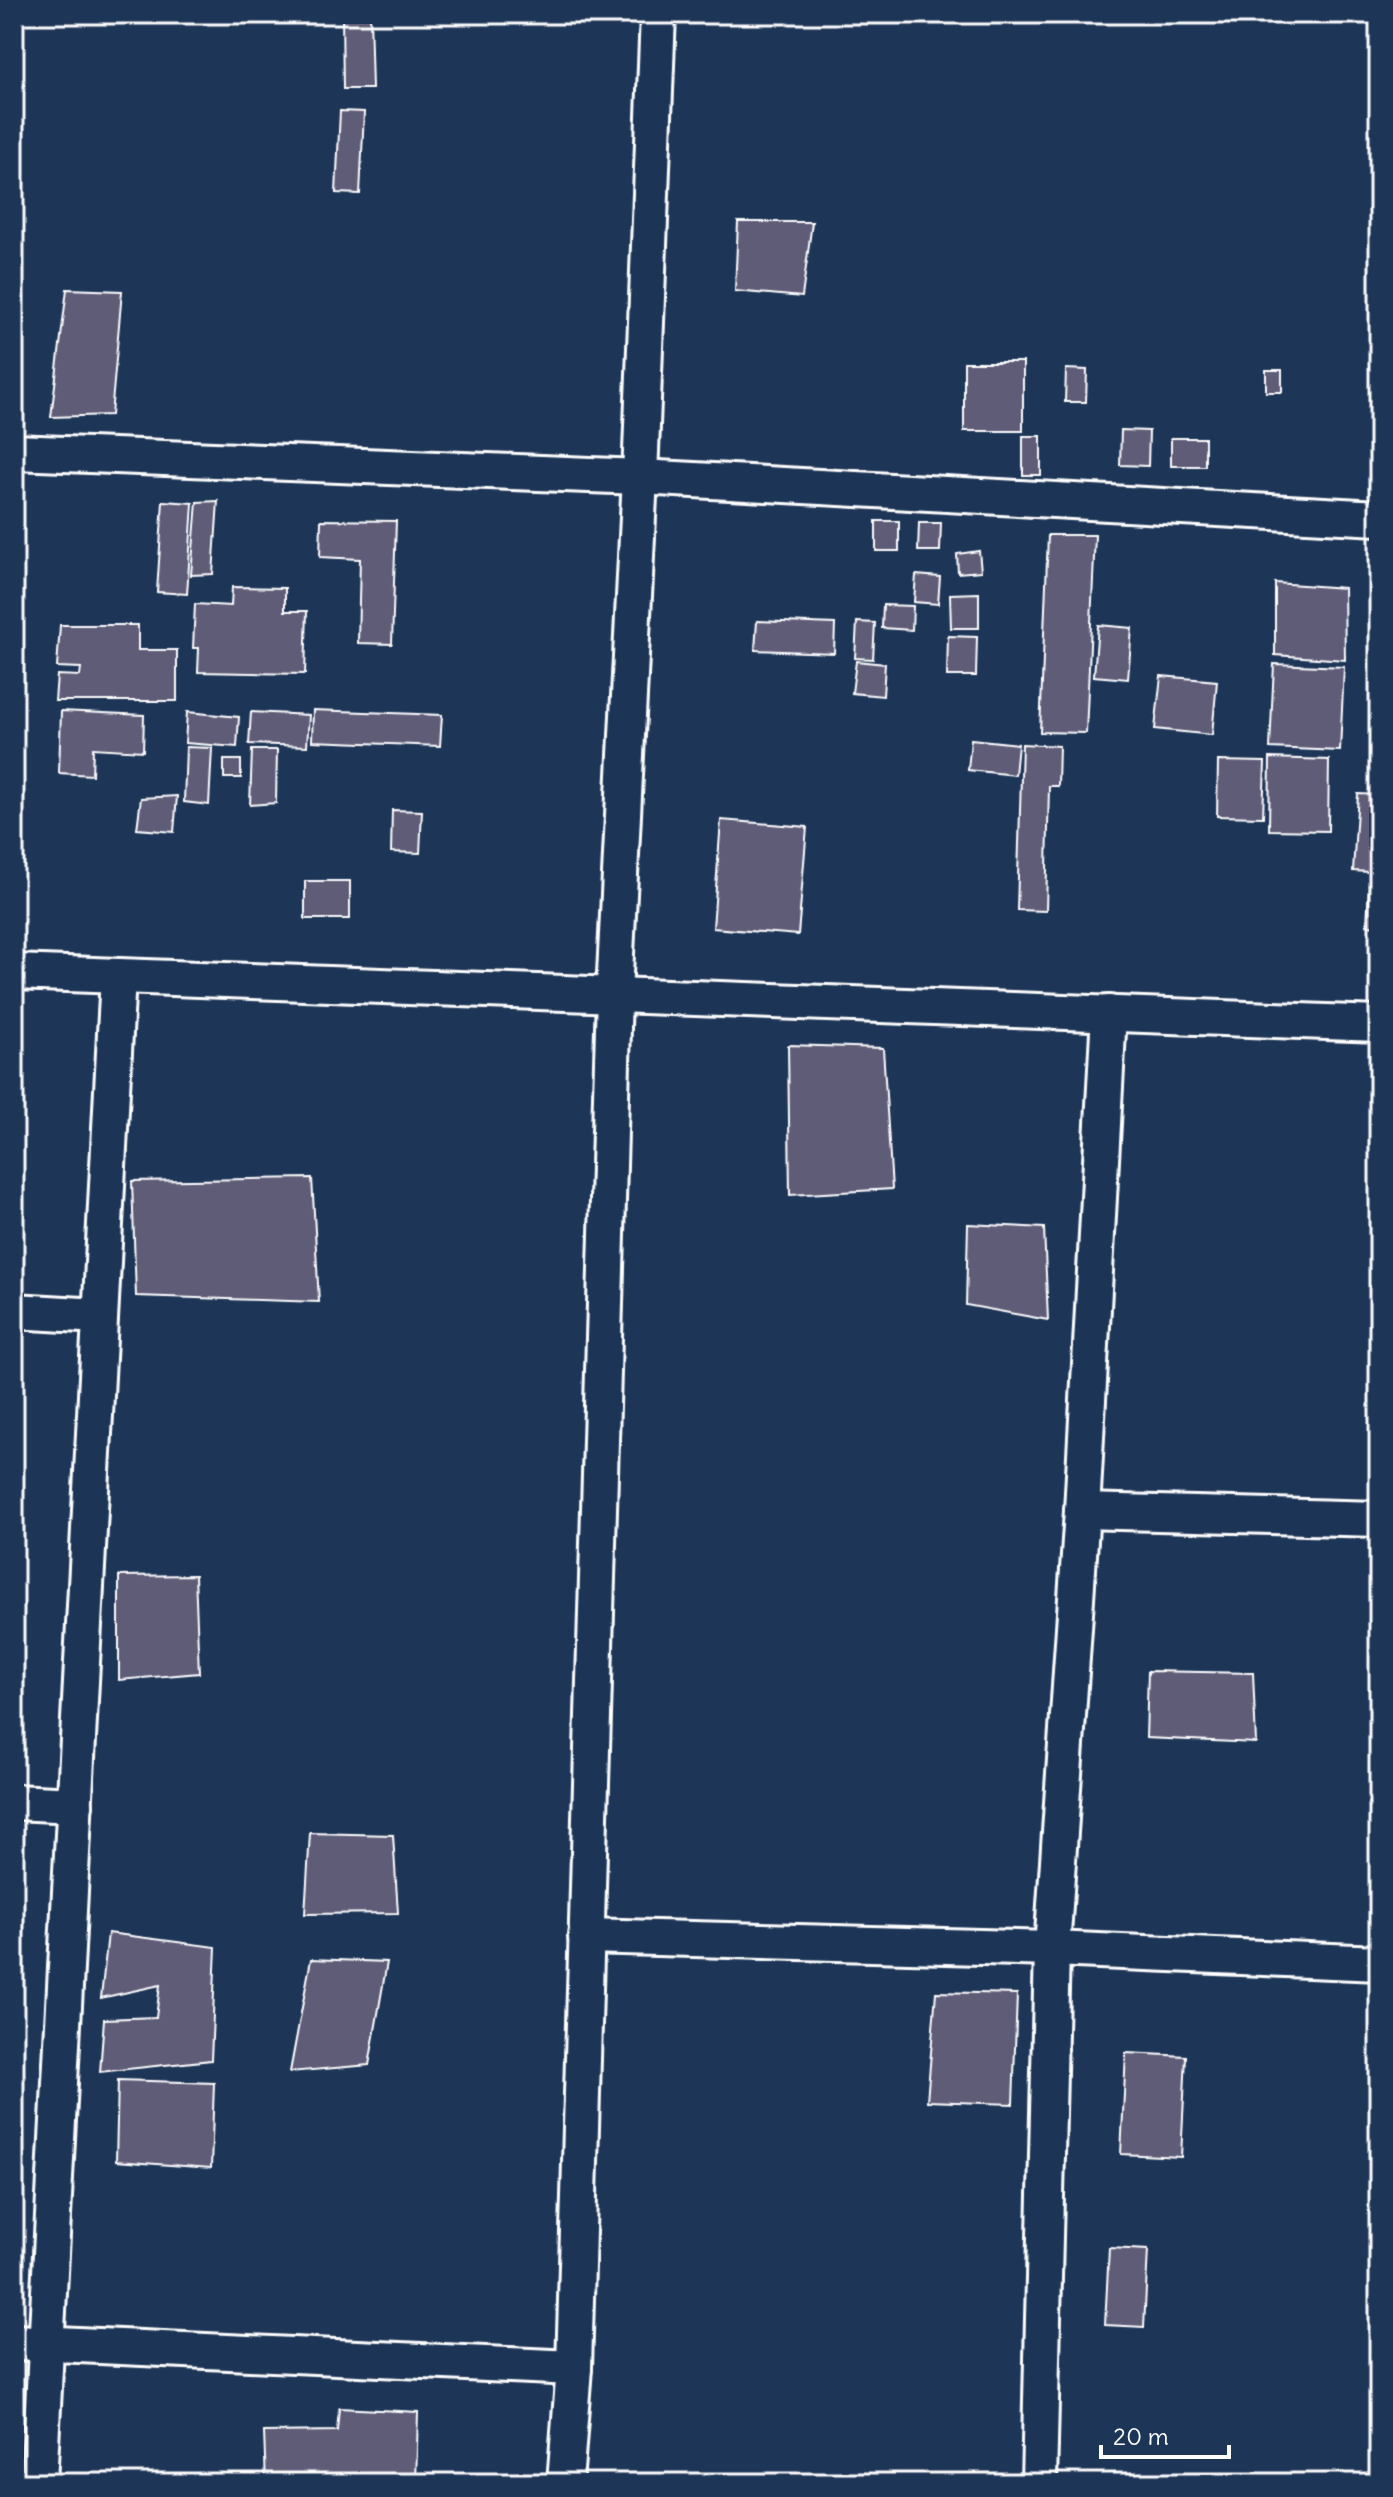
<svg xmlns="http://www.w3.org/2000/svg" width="1393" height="2497" font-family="Delius,sans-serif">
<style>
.building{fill:#5f5b78;stroke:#fff;stroke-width:2}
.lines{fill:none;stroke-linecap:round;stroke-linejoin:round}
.minor-casing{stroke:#fff;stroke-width:40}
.minor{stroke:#1d3557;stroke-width:34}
</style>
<rect width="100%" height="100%" fill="#1d3557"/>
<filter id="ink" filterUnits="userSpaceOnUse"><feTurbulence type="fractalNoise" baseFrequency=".0125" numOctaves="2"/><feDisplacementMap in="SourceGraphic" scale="16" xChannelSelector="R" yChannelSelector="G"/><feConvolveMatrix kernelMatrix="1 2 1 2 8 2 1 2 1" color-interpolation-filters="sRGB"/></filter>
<g filter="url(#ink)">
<g class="building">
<path d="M14,14h5l-5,86z"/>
<path d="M342,14h28l2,75h-29z"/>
<path d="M340,111l24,1 -4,82 -24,-1z"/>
<path d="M738,222h74l-10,75 -67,-6z"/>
<path d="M67,289l55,2 -11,124 -60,2z"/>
<rect x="964" y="362" width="59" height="69"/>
<path d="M1066,369l21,1 -1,32h-21z"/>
<rect x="1266" y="370" width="16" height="22"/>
<path d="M1121,430l28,1 -1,35 -28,-1z"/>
<rect x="1023" y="436" width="18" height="39"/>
<rect x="1171" y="438" width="34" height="28"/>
<path d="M163,501l30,2 -6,91 -30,-2z"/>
<path d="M218,501l-5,73 -22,1 6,-73z"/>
<path d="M321,520l75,1 -4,123 -34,-1 2,-84 -40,-2z"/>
<rect x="876" y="521" width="23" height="30"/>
<path d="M919,523h22l-1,28h-22z"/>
<path d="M1048,535h47l-9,198 -46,-1z"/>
<path d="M979,551l2,20 -23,2 -1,-19z"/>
<path d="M916,575l24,2 -2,27 -24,-2z"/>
<path d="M1275,583l69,5 1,72 -70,-5z"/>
<path d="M232,587l53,1v23h22l-2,63 -107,-2 1,-24h-6l2,-44 36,2z"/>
<path d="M979,593v35h-28l-1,-34z"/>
<path d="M883,605l30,1 -1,24 -30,-2z"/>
<path d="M757,621l78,3 -1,29 -79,-3z"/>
<path d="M857,622l18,1 -2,36 -18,-1z"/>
<path d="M60,625h78v25h39v51h-122l2,-26 23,1 1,-8 -24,-1z"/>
<path d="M1098,625l34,3 -4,51 -34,-3z"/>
<path d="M948,636l29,1 -1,39h-29z"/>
<path d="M856,661l29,3 -2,32 -31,-3z"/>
<path d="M1274,664l70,3 -4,84 -70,-3z"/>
<path d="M1161,676l56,5 -5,54 -57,-6z"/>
<path d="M313,710l129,5 -2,31 -128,-5z"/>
<path d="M61,711l83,4 -1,36 -50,-3 -1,27 -33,-2z"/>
<path d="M187,712l52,5 -2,30 -52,-4z"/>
<path d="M251,712l58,3 -2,31 -58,-2z"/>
<path d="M971,739l47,5 -3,31 -47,-5z"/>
<path d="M1022,744l37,2 -1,40h-9l-3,125 -29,-1z"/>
<path d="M186,747l26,1 -3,57 -25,-3z"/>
<path d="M252,750h25l-1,53 -26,2z"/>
<path d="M1270,758l59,2 -1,71 -59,-1z"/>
<rect x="224" y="760" width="17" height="18"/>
<path d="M1218,761l47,1 -2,55 -46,-1z"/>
<path d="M1358,794l21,1v131l-12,-1 3,-53 -17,-1z"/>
<path d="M177,796l-3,36 -37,-3 4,-31z"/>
<path d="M392,810l30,1 -2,42 -29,-1z"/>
<path d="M721,820l86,7 -9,108 -85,-7z"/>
<rect x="305" y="881" width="45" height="38"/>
<path d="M788,1045l95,3 9,141 -102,6z"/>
<path d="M312,1178l7,124 -183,-6 -4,-115z"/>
<path d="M968,1224l76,4 4,92 -82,-15z"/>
<path d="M195,1575l4,98 -80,7v-104z"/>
<path d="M1148,1671l105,2 3,70 -110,-5z"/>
<path d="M310,1833l83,2 5,78 -93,1z"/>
<path d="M108,1933l108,14 -5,113 -111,12 4,-53 52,-2 4,-32 -59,13z"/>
<path d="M311,1959l76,3 -18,103 -79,7z"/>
<path d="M936,1992l81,2 -4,110 -86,-3z"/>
<path d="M1126,2053l60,3 -5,101 -60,-3z"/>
<path d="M118,2080l96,3 -3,85 -95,-7z"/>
<path d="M1109,2248l39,2 -4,77 -39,-2z"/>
<path d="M339,2408l79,4 -2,71h-150l-2,-51 73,-1z"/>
</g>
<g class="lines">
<defs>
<g id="minor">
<path d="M14,452l626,25 739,41"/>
<path d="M14,972l1365,52"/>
<path d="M14,1311l86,5"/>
<path d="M1082,1511l297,8"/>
<path d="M14,1802l61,3"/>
<path d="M586,1936l466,13 327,14"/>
<path d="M14,2342l560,26"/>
<path d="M39,2483l79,-1507"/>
<path d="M565,2483l9,-115 40,-1374 26,-517 18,-463"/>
<path d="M1039,2483l13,-534 30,-438 27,-498"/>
</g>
</defs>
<use href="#minor" class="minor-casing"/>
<use href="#minor" class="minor"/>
</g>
</g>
<rect width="1393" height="2497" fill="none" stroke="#1d3557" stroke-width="48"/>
<rect x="24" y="24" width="1345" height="2449" fill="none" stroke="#fff" stroke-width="3" filter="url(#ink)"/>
<path d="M1101 2445v12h128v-12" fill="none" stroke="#ffffff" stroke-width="4"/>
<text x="1113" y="2445" font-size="24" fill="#ffffff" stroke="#1d3557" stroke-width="6" paint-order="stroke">20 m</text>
</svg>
